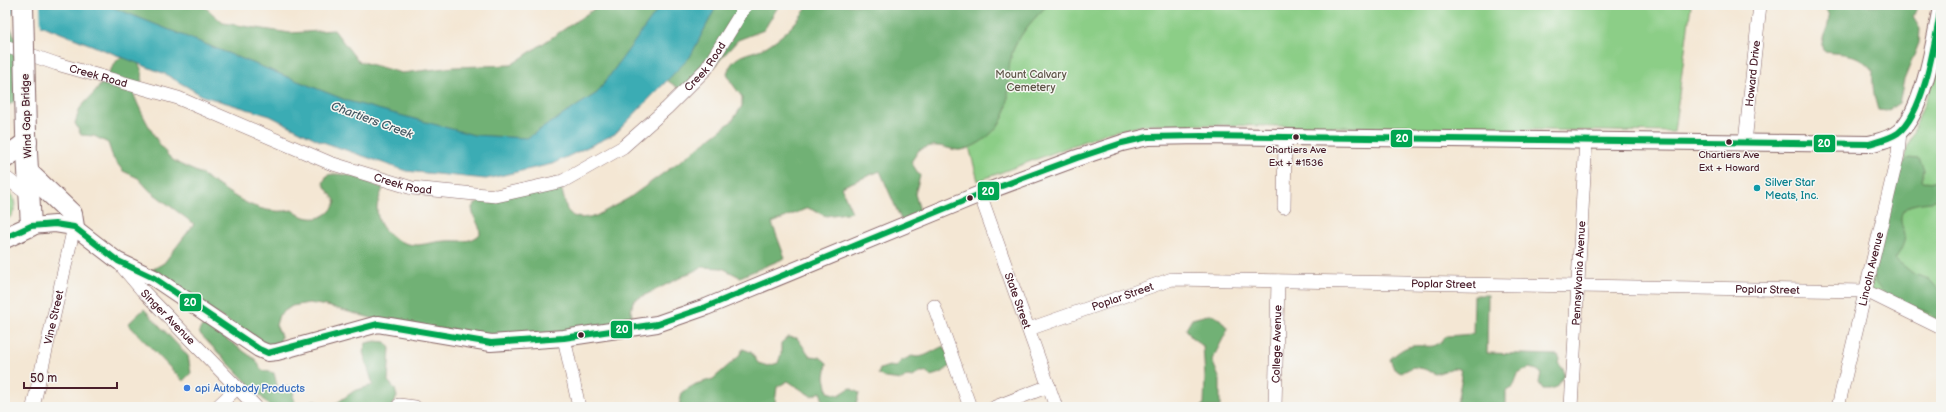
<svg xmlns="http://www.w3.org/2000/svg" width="1946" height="412" font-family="'Balsamiq Sans',sans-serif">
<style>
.green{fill:#8cce87;stroke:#6b7659}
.forest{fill:#71b174;stroke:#5e6850}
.water{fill:#3aacb4;stroke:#426670}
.pier{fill:#f4e7d4}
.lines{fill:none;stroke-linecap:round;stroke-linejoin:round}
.minor-casing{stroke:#866566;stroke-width:14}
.tertiary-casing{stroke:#866566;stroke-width:18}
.primary-casing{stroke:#866566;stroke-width:22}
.minor{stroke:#fff;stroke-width:13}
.tertiary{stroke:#fff;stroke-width:16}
.primary{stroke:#fff;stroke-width:20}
.primary-bridge-casing{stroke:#866566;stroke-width:22;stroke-linecap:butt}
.primary-bridge{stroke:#fff;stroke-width:20}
.bus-1-casing{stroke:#f6f6f2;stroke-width:9}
.bus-1{stroke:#00a651;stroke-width:6}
.bus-dot{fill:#4a1f2b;stroke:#f6f6f2;stroke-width:1.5}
.culture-dot{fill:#0f9aa8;stroke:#f6f6f2;stroke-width:1.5}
.shop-dot{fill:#3f7fe0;stroke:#f6f6f2;stroke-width:1.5}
.labels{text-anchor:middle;stroke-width:3;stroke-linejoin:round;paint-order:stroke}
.bus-label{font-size:10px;fill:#4a1f2b;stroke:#f6f6f2}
.street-label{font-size:11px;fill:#4a1f2b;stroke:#f6f6f2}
.park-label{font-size:11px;fill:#5e5447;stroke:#f6f6f2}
.culture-label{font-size:11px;fill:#0d838f;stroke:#f6f6f2;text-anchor:start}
.shop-label{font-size:11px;fill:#366cbe;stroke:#f6f6f2;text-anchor:start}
.water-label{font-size:12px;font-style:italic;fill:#445762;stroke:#f6f6f2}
.line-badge{stroke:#f6f6f2;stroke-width:1.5}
.badge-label{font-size:11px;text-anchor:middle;font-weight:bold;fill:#fff}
</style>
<rect width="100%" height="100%" fill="#f6f6f2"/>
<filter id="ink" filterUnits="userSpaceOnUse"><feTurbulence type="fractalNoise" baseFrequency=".025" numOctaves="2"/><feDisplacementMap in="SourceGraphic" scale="8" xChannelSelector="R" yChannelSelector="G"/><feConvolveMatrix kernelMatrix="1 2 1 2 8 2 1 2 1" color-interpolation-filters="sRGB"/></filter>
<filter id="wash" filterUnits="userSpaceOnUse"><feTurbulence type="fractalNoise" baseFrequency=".012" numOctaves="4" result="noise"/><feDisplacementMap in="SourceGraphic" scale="16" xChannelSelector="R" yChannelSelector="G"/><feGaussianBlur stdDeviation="0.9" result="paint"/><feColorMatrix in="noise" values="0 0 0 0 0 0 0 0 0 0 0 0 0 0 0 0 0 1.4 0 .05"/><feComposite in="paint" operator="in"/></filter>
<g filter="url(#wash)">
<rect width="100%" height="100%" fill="#f4e7d4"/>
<g class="green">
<path d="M932,5h759l-17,127 -523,-8 -45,9 -128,48z"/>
<path d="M1941,25v300l-72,-35 38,-142 24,-62z"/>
<path d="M5,188c13,11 13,24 0,34z"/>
</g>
<g class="forest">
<path d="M74,5h129l20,18 67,10 44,-3 24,31 44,12 52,-6 57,-2 89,-60h179l-15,25 -26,10 -50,55 -40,-28 -95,75 -93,23z"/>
<path d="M809,5h239c-13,12 -26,26 -34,43 -14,34 8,61 -28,90 -6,5 -17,11 -25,12 -7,1 -17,-4 -24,-4 -6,-1 -12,2 -18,4l-8,12 9,14 -5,18 6,20 -19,8 -22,-51 -39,16 11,25 -26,4 -18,-8 -36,15 13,35 -45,19 -18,-9 -20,-1 -69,34 -2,12 6,11 -142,14 -120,-19 -48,-13 -18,-3 -17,3 -13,9 -3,10 5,11 -1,7 -12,3 -120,-74 16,-9 30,-39 -44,-33 -12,-13 -15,-7 -10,-13 -5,-15 -14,-7 -13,-1 -6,-12 5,-15 16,-17 22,-32 8,-3 9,2c11,17 9,20 -1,37 6,16 26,55 39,65 8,6 19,9 28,14 29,18 54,43 91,36 15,12 35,12 44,-8 -4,-7 -9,-11 -13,-19l4,-8c20,-4 37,6 56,13 -2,6 -6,14 -6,21 0,22 21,36 41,36 10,-1 19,-4 28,-4 13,-1 24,3 34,-7 0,-12 -7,-13 -8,-27l8,-7 80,-17 7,27 6,6 8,2 15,-2 33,-18 58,-42 45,-35 10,-15v-9l-11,-15 -4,-9c8,-22 23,-17 40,-27 19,-12 29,-23 42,-41z"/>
<path d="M1821,5h97l-5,12 7,12 -1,14 -15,37 -5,23 -12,8 -9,-1c-4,-13 -6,-25 -5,-39 -15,-19 -26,-16 -48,-19 -12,-13 17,-32 -4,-47z"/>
<path d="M5,19l11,19 3,60 -10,7 -4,-4z"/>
<path d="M1909,158l10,1 5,10 -2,12 15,1 4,5v5l-9,10c-12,1 -33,2 -31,19 0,5 4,10 4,15 -1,9 -5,16 -10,23l19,15 15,5 8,9 4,1v38l-3,-6 -8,-8 -45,-19 -9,-10 -6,-18 28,-98z"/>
<path d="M1474,295h14l-1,58 71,2 2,4 -1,5 4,5 1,6 -7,12 -7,2h-7l-4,-6 2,-10 -4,-3 -8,-2 -11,6 -5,13 -7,4v16h-50l6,-30 -2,-8 -7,-1 -17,6 -12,-5 -11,-2 -12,6 -7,-4 -4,-10c6,-5 14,-12 22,-13 18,-2 20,6 35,-10l26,-2z"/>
<path d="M144,309l44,47 3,17 -8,8 -55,-57z"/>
<path d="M1211,314l9,5 8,10 -16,31 8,20v27h-20l4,-3 1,-26 -2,-32 -12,-9 -5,-8 6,-10z"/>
<path d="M202,326l9,2 45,32c8,14 3,9 18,13l4,16 12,-3 4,4 -1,8 3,6 8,2 6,-5 6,-1 3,7h-48l-71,-73 -1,-3z"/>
<path d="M788,337l9,1 13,18 10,1 7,6 -2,14 3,15 11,3 11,-7 9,5 -3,12 -4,2h-29l-2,-15 -10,4 -23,-15 -11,6 -2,16 -4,4h-92l3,-15 14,-8 17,-5 25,-22 5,-8 8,3 7,11 10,3 10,-3 3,-9v-11z"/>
<path d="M376,341l9,1 5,6 -2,33 7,8 2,8 -6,10h-60l23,-16 19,-6 -10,-33 3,-9z"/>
<path d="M944,346l8,17c-5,8 -13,11 -22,13l-3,-4h-7l-7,5 -6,-1 -5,4 -17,-2 -7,-4 2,-5 9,-3 7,1 5,-6 11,-5c11,4 21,-6 32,-10z"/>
</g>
<path class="water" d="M5,5h102l241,96 126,34 53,3 70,-45 64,-88h56l-27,52 -75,77 -63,30 -66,15 -80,-8 -86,-30 -50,-25 -67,-20 -38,-22 -160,-63z"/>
<path class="pier" d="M13,5h27l1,22 -28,-11z"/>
</g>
<g filter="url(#ink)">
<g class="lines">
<defs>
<g id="minor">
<path id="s1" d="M5,46l52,18 121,34 152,65 82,25 84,8 67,-15 60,-34 44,-39 40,-40 39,-63"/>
<path id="s2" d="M1745,142l15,-137"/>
<path d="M5,177l25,19"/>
<path id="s3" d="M980,194l76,213"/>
<path d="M1284,207l1,-70"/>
<path id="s4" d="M119,263l23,27 114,117"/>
<path d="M934,306l36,101"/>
<path id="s5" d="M1029,329l143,-50 694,12 75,37"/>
<path d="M564,338l15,69"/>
<path d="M399,405l16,2"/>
<path id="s6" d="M33,407l41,-180"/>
<path d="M217,407l20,-19"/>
<path d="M995,407l54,-21"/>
<path id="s7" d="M1275,407l3,-126"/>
<path id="s8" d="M1571,407l15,-268"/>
<path id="s9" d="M1838,407l60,-253 2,-23"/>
</g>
<path id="tertiary" d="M31,226l24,-2 19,3 44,34 36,17 105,71 9,4 9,-1 101,-28 113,19 73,-5 93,-14 49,-17 274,-113 97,-36 45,-15 26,-6 53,-1 668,8c11,-3 23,-5 31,-13 24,-21 35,-93 41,-124"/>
<g id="primary">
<path d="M5,158l22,-16"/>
<path d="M29,173l43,41 2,13"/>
<path d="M5,238l26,-12 -5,-93"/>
</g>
</defs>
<use href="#minor" class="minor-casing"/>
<use href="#tertiary" class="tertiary-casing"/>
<use href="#primary" class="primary-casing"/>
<use href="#minor" class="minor"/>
<use href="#tertiary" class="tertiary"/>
<use href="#primary" class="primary"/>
<defs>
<path id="primary-bridge" d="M23,5l3,128"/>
</defs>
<use href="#primary-bridge" class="primary-bridge-casing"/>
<use href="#primary-bridge" class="primary-bridge"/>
<defs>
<path id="bus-1" d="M5,238l26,-12 24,-2 19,3 44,34 36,17 105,71 9,4 110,-29 113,19 73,-5 93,-14 49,-17 274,-113 97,-36 45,-15 26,-6 53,-1 668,8c10,-3 20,-5 29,-11 27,-21 37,-93 43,-126"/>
</defs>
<use href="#bus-1" class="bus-1-casing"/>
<use href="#bus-1" class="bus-1"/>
</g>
</g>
<g class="bus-dot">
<circle cx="1296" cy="137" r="3.5"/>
<circle cx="1729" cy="142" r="3.5"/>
<circle cx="970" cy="198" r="3.5"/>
<circle cx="581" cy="335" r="3.5"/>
</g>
<circle class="culture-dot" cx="1757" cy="188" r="4"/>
<circle class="shop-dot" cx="187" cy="388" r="4"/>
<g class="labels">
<g class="bus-label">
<text x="1296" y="153">Chartiers Ave<tspan x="1296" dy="13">Ext + #1536</tspan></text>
<text x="1729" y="158">Chartiers Ave<tspan x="1729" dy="13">Ext + Howard</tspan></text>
</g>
<g class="street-label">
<text dy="4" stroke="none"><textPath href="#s1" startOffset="769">Creek Road</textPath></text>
<text dy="4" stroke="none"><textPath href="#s2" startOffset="69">Howard Drive</textPath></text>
<text dy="4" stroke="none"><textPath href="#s1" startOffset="98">Creek Road</textPath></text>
<text transform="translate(26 116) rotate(-92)" y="4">Wind Gap Bridge</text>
<text dy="4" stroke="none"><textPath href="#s1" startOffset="422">Creek Road</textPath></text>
<text dy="4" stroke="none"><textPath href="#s9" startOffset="142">Lincoln Avenue</textPath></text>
<text dy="4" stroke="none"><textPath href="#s8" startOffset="134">Pennsylvania Avenue</textPath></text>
<text dy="4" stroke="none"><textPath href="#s5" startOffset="423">Poplar Street</textPath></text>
<text dy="4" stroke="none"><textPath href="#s5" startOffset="747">Poplar Street</textPath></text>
<text dy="4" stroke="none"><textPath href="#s5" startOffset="99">Poplar Street</textPath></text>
<text dy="4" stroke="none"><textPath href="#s3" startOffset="113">State Street</textPath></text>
<text dy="4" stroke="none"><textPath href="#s4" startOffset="73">Singer Avenue</textPath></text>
<text dy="4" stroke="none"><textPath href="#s6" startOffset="92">Vine Street</textPath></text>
<text dy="4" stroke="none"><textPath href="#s7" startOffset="63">College Avenue</textPath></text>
</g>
<g class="park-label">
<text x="1031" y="78">Mount Calvary<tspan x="1031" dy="13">Cemetery</tspan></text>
</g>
<g class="culture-label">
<text x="1765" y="186">Silver Star<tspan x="1765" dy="13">Meats, Inc.</tspan></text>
</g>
<g class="shop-label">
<text x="195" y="392">api Autobody Products</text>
</g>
<g class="water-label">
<text transform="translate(372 120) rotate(20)" y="4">Chartiers Creek</text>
</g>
</g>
<g class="line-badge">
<rect x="1390" y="129" width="23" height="19" rx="4" fill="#00a651"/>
<rect x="1813" y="134" width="23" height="19" rx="4" fill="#00a651"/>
<rect x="977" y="181" width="23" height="20" rx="4" fill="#00a651"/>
<rect x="179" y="293" width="23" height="19" rx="4" fill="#00a651"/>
<rect x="610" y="320" width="23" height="19" rx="4" fill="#00a651"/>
</g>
<g class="badge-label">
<text x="1402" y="142">20</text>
<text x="1824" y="147">20</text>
<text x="988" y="195">20</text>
<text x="190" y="306">20</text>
<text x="622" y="333">20</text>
</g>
<rect width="1946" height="412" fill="none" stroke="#f6f6f2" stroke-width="20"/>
<path d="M24 382v6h93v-6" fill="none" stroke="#4a1f2b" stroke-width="2"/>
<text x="30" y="382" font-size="12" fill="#4a1f2b" stroke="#f6f6f2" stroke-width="3" paint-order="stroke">50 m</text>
</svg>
